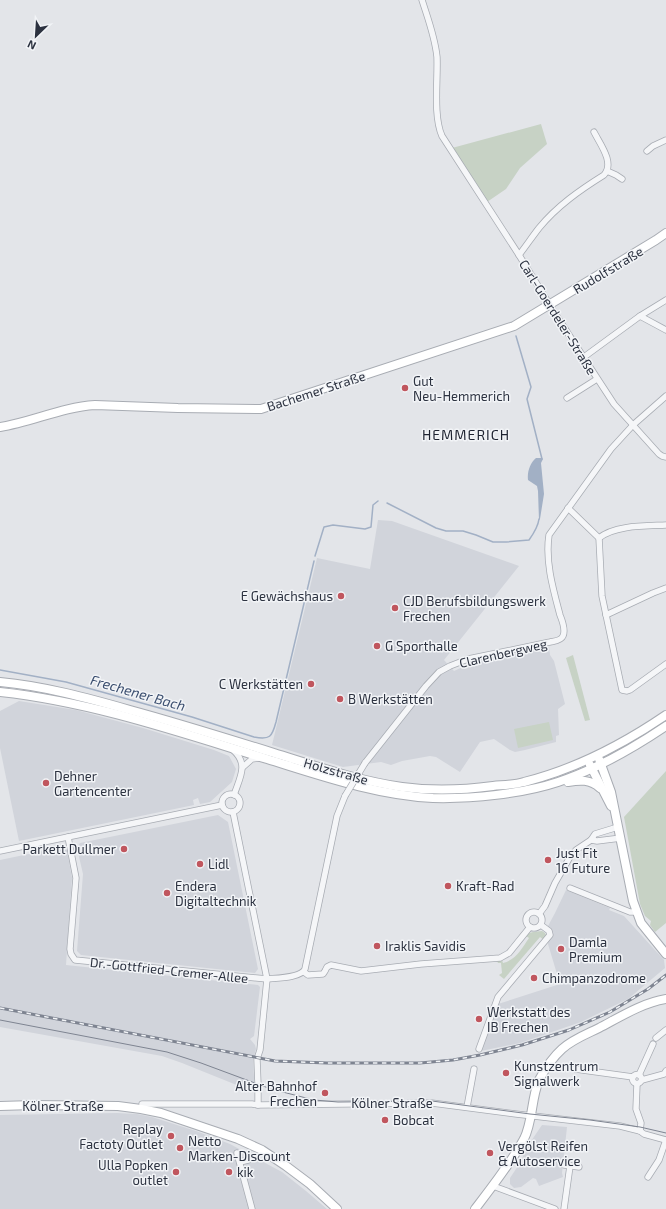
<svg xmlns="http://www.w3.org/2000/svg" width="666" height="1209" font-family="'Exo 2',sans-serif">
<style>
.built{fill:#d1d4db}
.green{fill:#c7d2c5}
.water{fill:#a2b0c5}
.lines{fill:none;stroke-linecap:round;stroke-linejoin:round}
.stream{stroke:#a2b0c5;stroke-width:1.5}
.street-casing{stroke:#a8acb3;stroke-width:7}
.secondary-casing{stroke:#a8acb3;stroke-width:10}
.street{stroke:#f5f6f8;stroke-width:5.5}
.secondary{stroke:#fff;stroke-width:8}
.tram{stroke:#7e8491;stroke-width:1}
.rail-casing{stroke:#7e8491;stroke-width:3}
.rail{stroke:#f2f4f7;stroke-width:1.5;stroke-dasharray:4.5;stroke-linecap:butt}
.street-bridge-casing{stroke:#a8acb3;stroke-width:7;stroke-linecap:butt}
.street-bridge{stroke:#f5f6f8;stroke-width:5.5}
.poi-dot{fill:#c0565e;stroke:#f2f4f7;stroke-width:1.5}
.labels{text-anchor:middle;stroke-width:3;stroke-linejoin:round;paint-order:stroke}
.street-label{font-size:13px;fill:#2c3240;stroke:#f2f4f7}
.poi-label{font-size:13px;fill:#2c3240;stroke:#f2f4f7;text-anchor:start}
.neighbourhood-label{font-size:14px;letter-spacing:1px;fill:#1e2331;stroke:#f2f4f7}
.water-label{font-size:14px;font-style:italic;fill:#3b4e6f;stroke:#f2f4f7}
</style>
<rect width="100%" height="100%" fill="#e3e5e9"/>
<g class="built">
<path d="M378,520l14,1 127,45 -75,94 10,11 13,-6 13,-4 69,-14 1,8 4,6 11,43 -7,5 1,26 -3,1v6l-31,8 -10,2 -5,-2 -16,-11 -14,3 -20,30 -24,-15 -6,-1 -28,5 -11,4 -10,-3 -38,5 -71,-22 45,-187 53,11z"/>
<path d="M19,701l57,9 67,18 71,22 15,6 7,13 -4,13 -22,20 -10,2 -2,-6 -5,2 1,5 -175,36 -19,-93v-37z"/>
<path d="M218,815l10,7 30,147 -3,4 -174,-18 -4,-4 6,-77 -6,-26 3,-5z"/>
<path d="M62,847l5,3 5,28 -6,87 192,20 2,2 -6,49 -4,3 5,6 1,4 -3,11 1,16v16l-72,-29 -20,-7 -162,-29v-167z"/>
<path d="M566,890l44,18 -1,2 15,6 40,44 1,8 -37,31 -47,23 -61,21 -39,8 17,-47 62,-20 -12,-40v-18l7,-13z"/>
<path d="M117,1113l20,1 15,3 44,14 34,13 52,28 24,19 21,18h-327v-94z"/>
<path d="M542,1125l25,2 -5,46 1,4 -24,9 -3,-7 -3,-1 -12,9 -7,1 -4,-4v-6l12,-18 1,-4h-2z"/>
</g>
<g class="green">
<path d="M541,124l6,20 -27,24 -14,21 -19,13 -35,-54z"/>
<path d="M573,655l17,65 -5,1 -19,-63z"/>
<path d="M549,722l4,18 -35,8 -4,-19z"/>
<path d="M666,771v152l-11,9 -5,-7 1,-4 -6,-5 -5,-12 -16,-87z"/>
<path d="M542,931l3,2 1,2 -2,5 -4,-3 -36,42 -5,-4 3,-2 -1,-10h-3l-1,-2 5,-1 1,3c13,-3 19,-15 26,-25l-3,-2c4,-5 10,-4 16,-5z"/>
</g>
<path class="water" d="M536,458h6l1,1 -2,4 3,31 -4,25 -1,1 -1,-29 -1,-5 -9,-6c-1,-8 2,-17 8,-22z"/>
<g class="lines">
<g class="stream">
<path d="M516,336l15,51 -4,12 15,60"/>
<path d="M387,503l49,25 10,3h17l13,4 17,7h13l23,-2c5,-7 9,-13 10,-21"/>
<path d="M315,556l9,-29 9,-2 32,4 6,-2 2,-22 5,-4"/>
<path d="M0,670l66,12 126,35 62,20c16,3 18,0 22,-15l38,-161"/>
</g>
<defs>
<g id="street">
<path d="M422,0c6,19 13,37 15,57 1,23 -4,59 5,79l77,119 37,60 58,89 45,50 3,2 4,1"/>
<path d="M647,151l6,-5 13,-6"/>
<path d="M607,171l9,4 6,4"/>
<path d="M519,255c7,-9 13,-18 20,-27 18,-22 41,-38 65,-53 11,-12 -4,-31 -10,-43"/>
<path d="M640,316l26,-16"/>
<path d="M584,357l56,-41 26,14"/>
<path d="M567,398l30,-19"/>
<path d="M568,508l31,30 3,58 20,94 5,1 3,-1 36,-26"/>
<path d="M599,538c16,-13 47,-12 67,-13"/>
<path d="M606,615l47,-22 13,-5"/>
<path d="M233,750c16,14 7,27 1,45"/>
<path d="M365,763l61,-77 13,-14 11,-6 18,-7 82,-17c4,-1 11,-1 13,-6 3,-6 -1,-16 -3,-21 -7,-26 -15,-54 -11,-80l62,-86 22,-24 33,-29"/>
<path d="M243,767l9,-8 8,-1"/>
<circle cx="231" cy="803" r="9"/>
<path d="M233,812l34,167 -7,71 -3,9 1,26v20"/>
<path d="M68,837l8,41 -6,71 1,5 4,6 192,19c10,-1 34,-1 38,-10l32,-153 8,-20"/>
<path d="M591,840l6,1 24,-3"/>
<path d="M0,851l222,-46"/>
<path d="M570,888l60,24h6"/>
<circle cx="534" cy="920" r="8"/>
<path d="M539,914l6,-8 10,-23 15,-26 6,-7 15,-10 4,-6 23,-7"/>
<path d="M326,969l1,-2 4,-2 30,6 60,-7 79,-6 9,-5 21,-26"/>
<path d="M304,972l4,3 15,-1 2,-3"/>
<path d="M656,1038l10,-8"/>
<path d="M479,1049l19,-52 52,-62 -1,-4 -8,-6"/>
<path d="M575,1069l58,8"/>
<circle cx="637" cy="1079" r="4.5"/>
<path d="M639,1075l14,-31"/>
<path d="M642,1080l22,-6 2,-3"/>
<path d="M637,1084l-1,25 5,14 -1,8"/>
<path d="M142,1104h110l6,1 174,-2 84,11 104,12 20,5 4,3 22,6"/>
<path d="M467,1107l7,-38"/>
<path d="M237,1153l15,56"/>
<path d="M240,1162l8,-2"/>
<path d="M564,1165l15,2"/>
<path d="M648,1177l11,-17 7,-20"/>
<path d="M493,1186l62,23"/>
<path d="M564,1209l6,-43"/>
</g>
<g id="secondary">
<path d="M0,427c32,-5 62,-20 95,-22l83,3 83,1 253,-83 142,-86 10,-7"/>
<path d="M0,682c44,4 88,16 130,28 48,13 96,28 144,43 42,13 85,28 128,34 30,4 61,3 91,-1 10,-1 21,-1 31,-4 52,-13 98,-37 142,-67"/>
<path d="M0,692c92,10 179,40 267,67 55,17 109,36 166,39 38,1 89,-4 125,-16 39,-13 74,-33 108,-56"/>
<path d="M599,759l12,33 22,109 8,22 25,31"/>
<path d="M590,765l21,41"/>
<path d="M568,782c12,-2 22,-3 32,6"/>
<path d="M0,1106l33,-1 85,1 23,3 20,4 77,26 24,11 24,16 24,18 27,25"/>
<path d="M475,1209c17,-22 36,-46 49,-70 9,-18 7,-40 15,-59 6,-11 14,-23 23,-31 11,-10 25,-15 37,-21 21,-11 43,-25 67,-29"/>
</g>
</defs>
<use href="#street" class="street-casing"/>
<use href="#secondary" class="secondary-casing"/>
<use href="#street" class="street"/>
<use href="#secondary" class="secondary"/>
<path class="tram" d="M0,1020l167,32 34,11 70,26 43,11 24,2 94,-1 98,13 60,6 50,7 26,6"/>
<defs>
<path id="rail" d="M0,1008l275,53 52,2h93l33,-3 27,-5 42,-10 47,-15 41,-18 38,-23 18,-14"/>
</defs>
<use href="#rail" class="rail-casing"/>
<use href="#rail" class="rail"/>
<defs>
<path id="street-bridge" d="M345,796l20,-33"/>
</defs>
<use href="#street-bridge" class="street-bridge-casing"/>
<use href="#street-bridge" class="street-bridge"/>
</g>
<g class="poi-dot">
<circle cx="405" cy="388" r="4"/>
<circle cx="341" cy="596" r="4"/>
<circle cx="395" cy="608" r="4"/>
<circle cx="377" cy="646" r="4"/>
<circle cx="311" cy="684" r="4"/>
<circle cx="340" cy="699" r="4"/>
<circle cx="46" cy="783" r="4"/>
<circle cx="124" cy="849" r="4"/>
<circle cx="548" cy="860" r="4"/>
<circle cx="200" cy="864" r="4"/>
<circle cx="448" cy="886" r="4"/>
<circle cx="167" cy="893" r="4"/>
<circle cx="377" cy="946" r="4"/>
<circle cx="561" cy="949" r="4"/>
<circle cx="534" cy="978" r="4"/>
<circle cx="479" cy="1019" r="4"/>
<circle cx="506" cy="1073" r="4"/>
<circle cx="325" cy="1093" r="4"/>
<circle cx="385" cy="1120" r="4"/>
<circle cx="171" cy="1136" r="4"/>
<circle cx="180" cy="1148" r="4"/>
<circle cx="490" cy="1153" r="4"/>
<circle cx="176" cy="1172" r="4"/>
<circle cx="229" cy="1172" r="4"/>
</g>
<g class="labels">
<g class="street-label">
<text transform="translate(608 270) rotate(-31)" y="5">Rudolfstraße</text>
<text transform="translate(558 317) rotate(58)" y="5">Carl-Goerdeler-Straße</text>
<text transform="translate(316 391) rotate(-18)" y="5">Bachemer Straße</text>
<text transform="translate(503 653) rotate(-13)" y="5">Clarenbergweg</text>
<text transform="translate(336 771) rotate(16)" y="5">Holzstraße</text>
<text transform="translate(169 970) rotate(6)" y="5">Dr.-Gottfried-Cremer-Allee</text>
<text x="392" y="1108">Kölner Straße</text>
<text x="63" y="1111">Kölner Straße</text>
</g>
<g class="poi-label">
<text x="413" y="386">Gut<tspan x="413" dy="15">Neu-Hemmerich</tspan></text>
<text x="333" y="601" text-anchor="end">E Gewächshaus</text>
<text x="403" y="606">CJD Berufsbildungswerk<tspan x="403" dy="15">Frechen</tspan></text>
<text x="385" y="651">G Sporthalle</text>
<text x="303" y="689" text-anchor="end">C Werkstätten</text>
<text x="348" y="704">B Werkstätten</text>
<text x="54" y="781">Dehner<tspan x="54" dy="15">Gartencenter</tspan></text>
<text x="116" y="854" text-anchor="end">Parkett Dullmer</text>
<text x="556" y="858">Just Fit<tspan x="556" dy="15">16 Future</tspan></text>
<text x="208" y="869">Lidl</text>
<text x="175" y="891">Endera<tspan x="175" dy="15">Digitaltechnik</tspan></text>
<text x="456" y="891">Kraft-Rad</text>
<text x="569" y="947">Damla<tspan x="569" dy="15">Premium</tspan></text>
<text x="385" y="951">Iraklis Savidis</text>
<text x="542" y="983">Chimpanzodrome</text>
<text x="487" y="1017">Werkstatt des<tspan x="487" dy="15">IB Frechen</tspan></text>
<text x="514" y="1071">Kunstzentrum<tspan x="514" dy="15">Signalwerk</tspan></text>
<text x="317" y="1091" text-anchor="end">Alter Bahnhof<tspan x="317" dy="15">Frechen</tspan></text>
<text x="393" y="1125">Bobcat</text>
<text x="163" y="1134" text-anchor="end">Replay<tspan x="163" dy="15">Factoty Outlet</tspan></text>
<text x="188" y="1146">Netto<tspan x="188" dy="15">Marken-Discount</tspan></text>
<text x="498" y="1151">Vergölst Reifen<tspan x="498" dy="15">&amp; Autoservice</tspan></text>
<text x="168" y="1170" text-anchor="end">Ulla Popken<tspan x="168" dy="15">outlet</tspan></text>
<text x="237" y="1177">kik</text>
</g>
<g class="neighbourhood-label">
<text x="466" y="440">HEMMERICH</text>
</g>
<g class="water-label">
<text transform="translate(138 693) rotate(16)" y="5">Frechener Bach</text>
</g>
</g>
<g transform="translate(36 36) rotate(205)" stroke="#f2f4f7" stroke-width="3" paint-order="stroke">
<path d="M0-3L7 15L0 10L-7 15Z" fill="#2c3240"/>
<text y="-6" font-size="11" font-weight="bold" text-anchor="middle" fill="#2c3240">N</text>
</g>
</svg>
